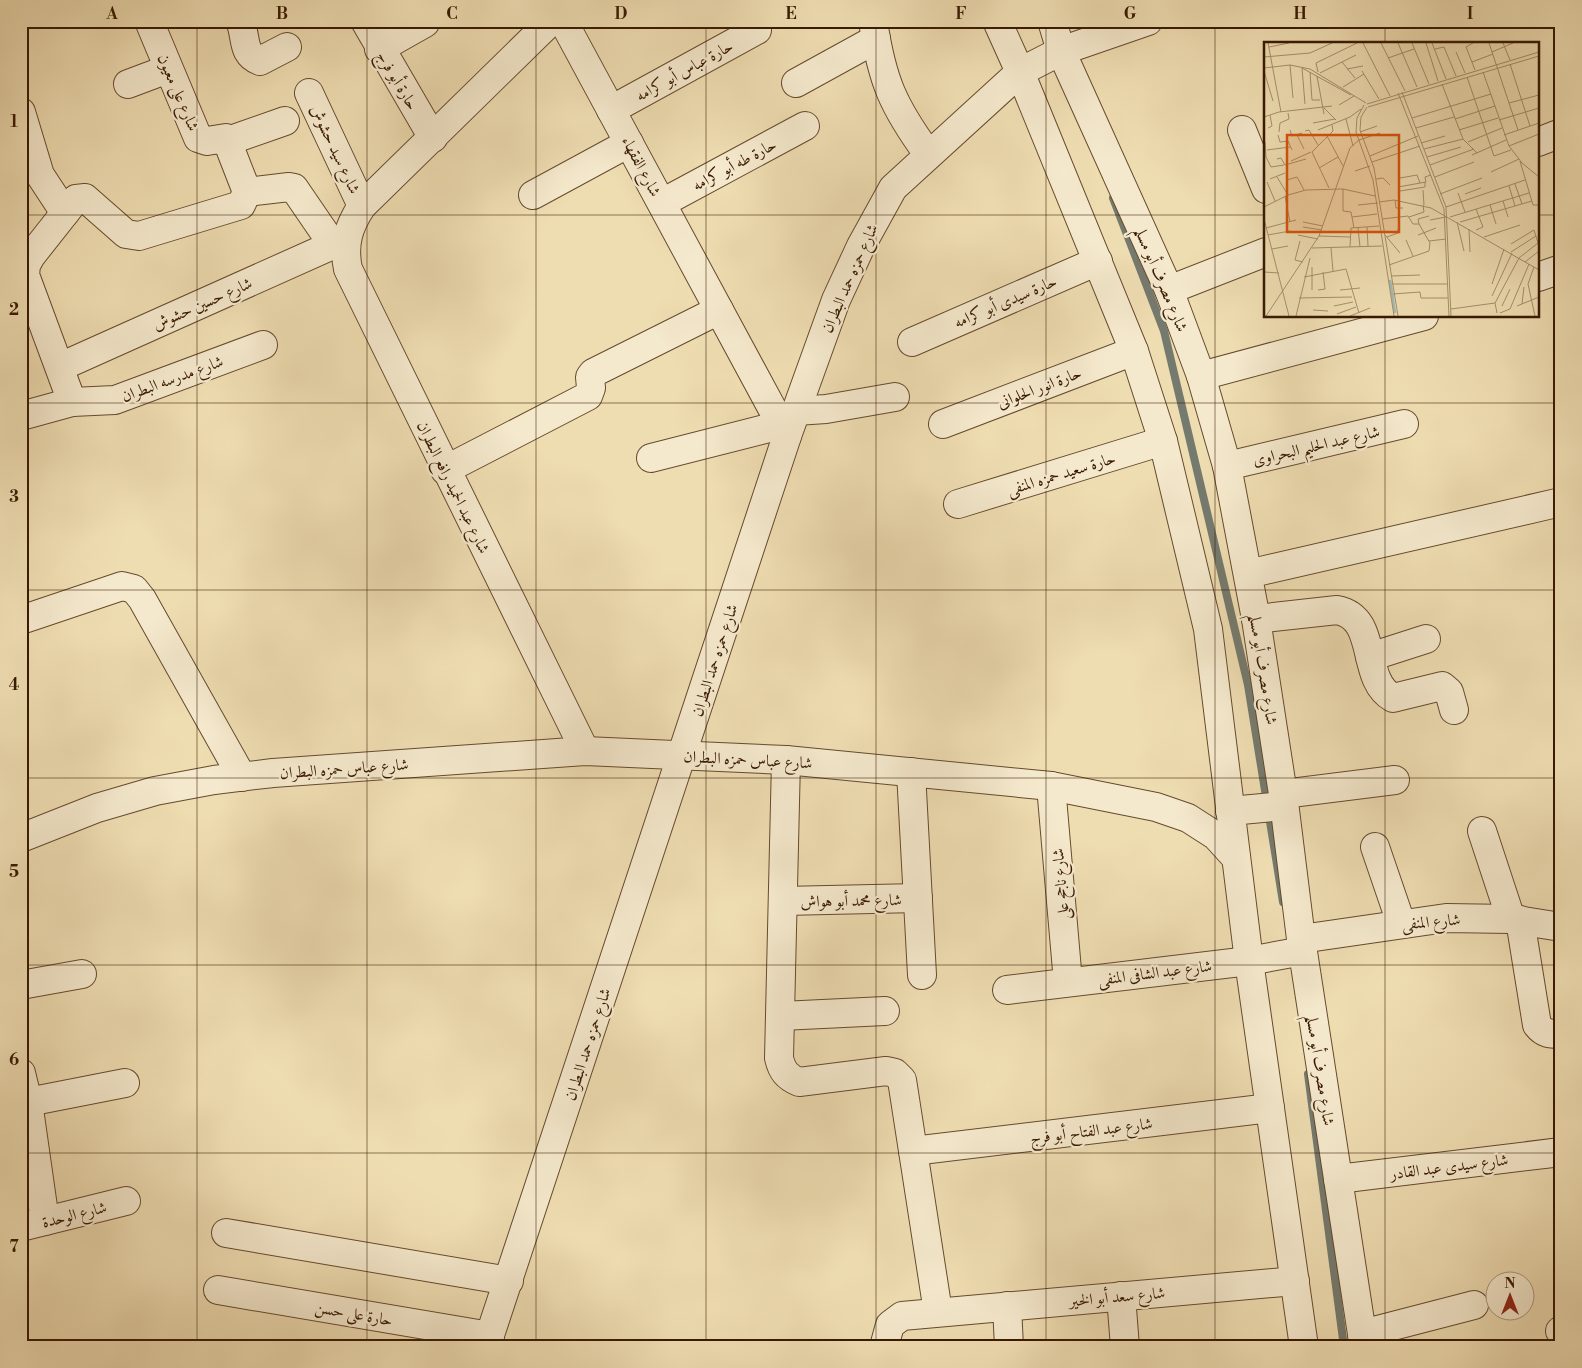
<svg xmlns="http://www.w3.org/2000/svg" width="1582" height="1368" font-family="'Libre Bodoni',Amiri,serif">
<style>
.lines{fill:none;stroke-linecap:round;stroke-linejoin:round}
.stream{stroke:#757a6e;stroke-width:8}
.minor-casing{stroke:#664a2d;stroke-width:30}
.minor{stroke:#f5e9cd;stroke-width:28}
.grid{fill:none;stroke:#381901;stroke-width:1;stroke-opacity:0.55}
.labels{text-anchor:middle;stroke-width:4.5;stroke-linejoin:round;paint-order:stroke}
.street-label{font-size:16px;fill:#381901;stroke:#f5e9cd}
.inset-river{fill:none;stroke:#9dbab6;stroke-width:2.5}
.inset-road{fill:none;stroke:#a68f6b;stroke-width:1}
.view{fill:#d6530b;fill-opacity:0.15;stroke:#d6530b;stroke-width:2.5}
.inset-edge{fill:none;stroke:#381901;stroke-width:2.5}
.neatline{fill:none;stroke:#381901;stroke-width:2}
.grid-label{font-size:16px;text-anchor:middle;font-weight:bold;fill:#381901}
</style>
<rect width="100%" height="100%" fill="#efddb2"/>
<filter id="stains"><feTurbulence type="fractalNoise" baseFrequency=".004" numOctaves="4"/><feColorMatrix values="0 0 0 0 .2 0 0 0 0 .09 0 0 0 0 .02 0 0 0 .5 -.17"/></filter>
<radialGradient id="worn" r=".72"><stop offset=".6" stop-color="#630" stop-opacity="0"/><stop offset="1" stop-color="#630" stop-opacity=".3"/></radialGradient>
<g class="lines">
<g class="stream">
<path d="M1113,198l51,133 84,354 35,217"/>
<path d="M1308,1074l36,273"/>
</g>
<defs>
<g id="minor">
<path d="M149,21l49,117 9,3 19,-3 21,54"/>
<path d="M240,21c7,16 1,33 20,40l27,-14"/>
<path d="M365,21l68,117"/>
<path d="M551,21l-189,185c-14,21 -19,39 -14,63l237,482"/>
<path d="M563,21l224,415"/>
<path d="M873,21c9,60 20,85 55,133"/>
<path d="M997,21l23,51 114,279 29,90 45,188 41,332 55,386"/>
<path d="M1052,21l9,30 108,239 32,86 26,90 29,153 27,175 18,145 63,408"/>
<path d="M379,49l46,-26"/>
<path d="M796,83l80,-44"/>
<path d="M128,84l40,-15"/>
<path d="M309,93l53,113"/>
<path d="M611,110l146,-80"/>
<path d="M21,112l19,63 25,38"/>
<path d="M1242,130l24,59"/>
<path d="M228,141l57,-20"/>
<path d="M1538,142l23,-9"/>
<path d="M247,192l42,-5 5,1 39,57"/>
<path d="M533,195l96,-52"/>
<path d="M662,203l143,-77"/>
<path d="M1538,277l23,-8"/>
<path d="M1169,290l97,-38"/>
<path d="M912,342l186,-81"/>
<path d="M60,367l286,-128"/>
<path d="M1201,376l223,-60"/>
<path d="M72,402l-47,-127 1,-10 5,-9 45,-57 9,-1 41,36 13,2 102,-31 6,-13"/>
<path d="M796,411l30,-2 69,-12"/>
<path d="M21,416l51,-14 43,-2 148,-55"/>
<path d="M943,424l191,-73"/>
<path d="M651,458l130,-33"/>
<path d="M1227,466l177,-42"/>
<path d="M445,470l143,-74 3,-8 -1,-11 3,-4 126,-63"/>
<path d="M958,504l205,-63"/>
<path d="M1248,574l313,-72"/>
<path d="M1256,619l81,-9c43,8 22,69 56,88l49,-12 7,6 5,18"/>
<path d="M21,620l101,-34 12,3 8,10 100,178"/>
<path d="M1370,657l56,-18"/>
<path d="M786,760l-7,298c3,13 8,19 20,24l87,-11 9,2 7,7 36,232"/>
<path d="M911,772l11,203"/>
<path d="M1051,786l17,196"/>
<path d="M1283,794l112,-14"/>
<path d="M1230,811l54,-5"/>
<path d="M1482,831l29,88"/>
<path d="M21,838l76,-30 58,-17 59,-11 59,-7 312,-22 201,9 265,26 105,21 32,11 28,18 20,22"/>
<path d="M1375,847l26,76"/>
<path d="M783,901l135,-3"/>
<path d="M1520,920l17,105c7,9 13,9 24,9"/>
<path d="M1301,939l145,-21 65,1 50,8"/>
<path d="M21,985l61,-11"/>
<path d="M1007,990l242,-29 54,-10"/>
<path d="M781,1016l104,-5"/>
<path d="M21,1073l7,29 17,119"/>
<path d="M28,1102l97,-19"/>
<path d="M913,1151l357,-43"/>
<path d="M1338,1179l223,-27"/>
<path d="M21,1227l105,-26"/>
<path d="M226,1233l283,48"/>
<path d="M218,1290l272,46"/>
<path d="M1121,1296l4,51"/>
<path d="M1007,1306l2,41"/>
<path d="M1560,1331l1,1"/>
<path d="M1362,1334l112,-29"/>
<path d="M486,1347l301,-911 49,-136 25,-54 32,-58 127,-116 41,-21 87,-30"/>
<path d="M884,1347l6,-22 12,-9 393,-35"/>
</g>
</defs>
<use href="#minor" class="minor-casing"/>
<use href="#minor" class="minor"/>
</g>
<path class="grid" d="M197,21v1326M367,21v1326M536,21v1326M706,21v1326M876,21v1326M1046,21v1326M1215,21v1326M1385,21v23M21,215h1245M1538,215h23M1385,316v1031M21,403h1540M21,590h1540M21,778h1540M21,965h1540M21,1153h1540"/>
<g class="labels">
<g class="street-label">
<text transform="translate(684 70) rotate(-29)" y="6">حارة عباس أبو كرامه</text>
<text transform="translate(398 80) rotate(59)" y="6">حارة أبو فرج</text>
<text transform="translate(179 92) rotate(67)" y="6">شارع على معيون</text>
<text transform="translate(336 149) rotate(65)" y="6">شارع سيد حشوش</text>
<text transform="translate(734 164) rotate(-28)" y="6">حارة طه أبو كرامه</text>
<text transform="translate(642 166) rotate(62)" y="6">شارع الفقهاء</text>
<text transform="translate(849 278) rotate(-66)" y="6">شارع حمزه حمد البطران</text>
<text transform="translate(1162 279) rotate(67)" y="6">شارع مصرف أبو مسلم</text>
<text transform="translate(1005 301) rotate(-23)" y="6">حارة سيدى أبو كرامه</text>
<text transform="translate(202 303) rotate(-24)" y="6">شارع حسين حشوش</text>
<text transform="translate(172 378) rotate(-20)" y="6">شارع مدرسه البطران</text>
<text transform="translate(1039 387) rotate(-21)" y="6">حارة انور الحلوانى</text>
<text transform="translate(1316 445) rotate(-13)" y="6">شارع عبد الحليم البحراوى</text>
<text transform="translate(1061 473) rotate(-17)" y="6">حارة سعيد حمزه المنفى</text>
<text transform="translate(454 487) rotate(64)" y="6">شارع عبد الحميد رافع البطران</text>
<text transform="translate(714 660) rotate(-72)" y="6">شارع حمزه حمد البطران</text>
<text transform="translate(1264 669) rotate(81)" y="6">شارع مصرف أبو مسلم</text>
<text transform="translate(748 759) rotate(3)" y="6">شارع عباس حمزه البطران</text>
<text transform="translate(344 768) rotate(-4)" y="6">شارع عباس حمزه البطران</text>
<text transform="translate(1060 884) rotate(-95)" y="6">شارع ناجح على</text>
<text transform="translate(851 900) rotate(-1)" y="6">شارع محمد أبو هواش</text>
<text transform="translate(1431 921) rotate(-5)" y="6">شارع المنفى</text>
<text transform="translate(1155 972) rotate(-7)" y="6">شارع عبد الشافى المنفى</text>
<text transform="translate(587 1044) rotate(-72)" y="6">شارع حمزه حمد البطران</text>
<text transform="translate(1321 1070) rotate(81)" y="6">شارع مصرف أبو مسلم</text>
<text transform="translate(1091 1130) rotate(-7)" y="6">شارع عبد الفتاح أبو فرج</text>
<text transform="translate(1449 1166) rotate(-7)" y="6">شارع سيدى عبد القادر</text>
<text transform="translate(74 1214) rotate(-14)" y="6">شارع الوحدة</text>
<text transform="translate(1117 1296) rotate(-5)" y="6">شارع سعد أبو الخير</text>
<text transform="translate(354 1313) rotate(10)" y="6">حارة على حسن</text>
</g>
</g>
<g transform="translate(1264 42)">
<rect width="275" height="275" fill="#efddb2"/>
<path class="inset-river" d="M126,238l5,33"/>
<path class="inset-road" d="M4,1l13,69M99,1l27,53M117,1l24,48M134,1l19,44M148,1l17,41M162,1l12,38M168,1l14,36M209,1l-7,4 9,23M225,1l29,87M239,1l7,17M5,5l20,-4M171,7l9,-2 12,29M192,10l9,21M228,10l21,-9M0,15l46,-4 22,-10M124,16l26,-9M78,20l13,16M208,20l21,-8M246,22l20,62M26,23l3,33M0,26l26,-3 20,4 56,34M38,26l49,27M38,26l3,36M83,27l16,-3M0,29l9,30M98,29l17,28M46,30l2,28h8M54,30l-2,-9 41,-20M219,30l26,74 13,17 17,14M56,31l36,-18M53,34l7,38M203,35l27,79 17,-6M178,42l21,55 14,14M79,45l21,-13M138,50l44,115 5,109M134,51l46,116 5,107M245,61l30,-8M103,62l172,-52M75,63l15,-9M100,63l-7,13 -1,14 17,48 21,136M103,65l-6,10 -1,13 14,38 24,148M104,65l171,-51M60,66l12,12M148,76l79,-24M82,77l7,27M191,77l40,-13M235,78l40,-12M0,81v-6l15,-5 53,-6M49,81l22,-4M4,86l4,-2 -2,-11M152,86l38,-11M26,88l2,6 10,-3M54,88l32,-13 11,-8M195,88l39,-12M41,89l4,-1 9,15M15,90l1,-9 9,-4 -1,-6M96,90l17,-6M14,93l2,7 8,-1 4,9M33,93l7,14M240,93l35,-12M63,94l16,30M1,100l1,15M204,100l34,-14M157,101l24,-7M245,104l30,-12M160,107l39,-10M3,108l23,-3M208,113l34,-15M106,114l48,-20M2,115l5,10 13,-2M163,115l34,-10M13,117l4,-1 4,7 21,-6M27,119l20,-9M256,119l13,44h6M108,120l48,-16M166,123l44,-16M55,126l19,-11M91,129l15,-5M227,130l28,-13M13,135l11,18M171,135l39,-15M136,136l17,-3 3,8M6,137l15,-6M112,137l7,-1 7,7M23,138l10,-3 7,13M3,140l8,19M251,142l7,20M245,144l6,20M134,145l28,-5 -1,-5 6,-2M65,146l-17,-36 21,-21 -1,-6M79,147v22l8,1 3,16M159,148l1,15M136,149l25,-4v-5M194,151l7,19M176,152l42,-16M201,152l16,-6M21,154l5,26M131,158l1,8h7M239,159l5,16M115,160l15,-2 37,8 108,62M94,163l20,-2M226,163l6,19M0,165l24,-12 18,-5 37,-1 32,7M182,165l79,-27M88,175l25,-3M145,175l15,-5 -1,-7M186,175l79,-24M0,177l25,97M118,177l26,-3 5,8h6l11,19 -1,8 -40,14M166,178l16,-3M39,180l20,4M193,180l7,29M196,180l72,-21M155,182l-1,-5 11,-3M39,185l19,3M103,185l1,19M2,186l30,-8M94,186l2,19M205,187l1,23M212,188l7,-3 -7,-18M4,193l22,-4M34,193l20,4M121,193l15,18M154,193l18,-7M55,194l31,1M123,195l11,-4v-4M220,195l36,-12M142,198l7,16M36,199l-5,19 8,2M165,199l17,-2M247,202l23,-14 5,16M86,205l1,-19 28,-2M48,206l70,-2M67,206l2,23M8,207l16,-3M247,210l25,-16M255,216l19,-15M261,220l14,-11M48,225v23M270,225l-6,17 7,32M0,230l15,1M127,234l29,-1M40,235l42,-8 13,44M128,242h55M228,242l12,-35M54,248l7,-1 -2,-17M76,248l20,-2M129,252l27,-2 1,6h27M228,254l20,-43M35,256l53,-1M258,262l2,-17M70,264l19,-4M238,264l8,-17M253,264l22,-9M187,267l44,-6M49,268l15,1M233,271l-2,-10 24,-45M236,271l10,-4 19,-45M73,272l19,-7M2,274l53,-80 31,-88 9,-8 21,-7M32,274l14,-58M86,274l20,-8"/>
<path class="view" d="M23,93h112v97h-112z"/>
<rect width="275" height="275" class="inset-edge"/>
</g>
<rect width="1582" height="1368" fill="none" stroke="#efddb2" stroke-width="55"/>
<g transform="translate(1510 1296)"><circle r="24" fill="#f5e9cd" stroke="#a9967b"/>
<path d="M0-4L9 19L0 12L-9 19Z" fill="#8f2418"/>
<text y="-8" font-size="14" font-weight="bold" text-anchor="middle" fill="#381901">N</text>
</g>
<rect x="28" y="28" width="1526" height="1312" class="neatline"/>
<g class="grid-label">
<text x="112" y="19">A</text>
<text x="282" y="19">B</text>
<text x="452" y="19">C</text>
<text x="621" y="19">D</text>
<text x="791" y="19">E</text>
<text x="961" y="19">F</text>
<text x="1130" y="19">G</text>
<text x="1300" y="19">H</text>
<text x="1470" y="19">I</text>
<text x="14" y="127">1</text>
<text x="14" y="315">2</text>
<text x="14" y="502">3</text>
<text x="14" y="690">4</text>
<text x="14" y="877">5</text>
<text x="14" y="1065">6</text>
<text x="14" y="1252">7</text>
</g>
<rect width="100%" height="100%" filter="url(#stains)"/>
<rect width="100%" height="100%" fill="url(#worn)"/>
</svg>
